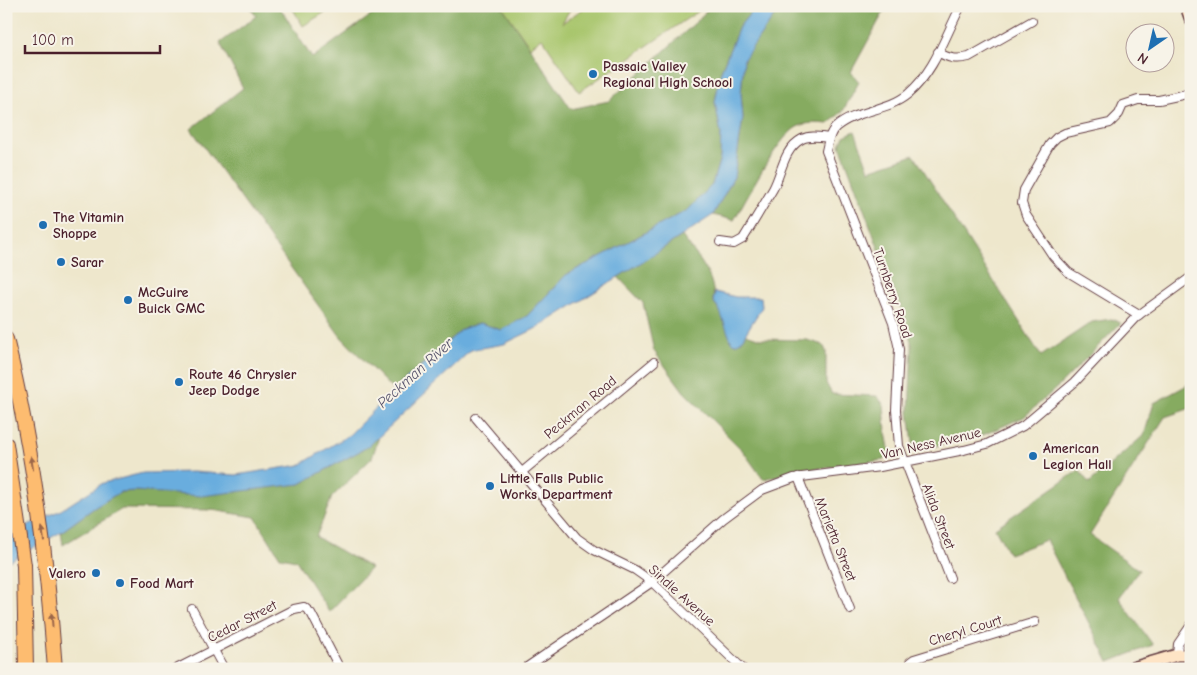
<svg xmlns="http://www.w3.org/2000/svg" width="1197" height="675" font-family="'Comic Neue',sans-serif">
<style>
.green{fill:#a9c66d;stroke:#7a724c}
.forest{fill:#86ab60;stroke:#686546}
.water{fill:#69adde;stroke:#5a6684}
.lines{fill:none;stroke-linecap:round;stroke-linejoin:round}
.street-casing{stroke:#633d43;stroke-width:10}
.secondary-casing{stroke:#633d43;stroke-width:14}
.highway-casing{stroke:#633d43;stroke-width:16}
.street{stroke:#fff;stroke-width:8}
.secondary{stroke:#fee4c5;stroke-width:11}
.highway{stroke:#fdbc6f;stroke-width:14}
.oneway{fill:#9b664a}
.poi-dot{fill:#1f6fb2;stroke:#f7f3e8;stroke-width:2}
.labels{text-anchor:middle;stroke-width:4;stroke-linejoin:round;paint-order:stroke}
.poi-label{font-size:14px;font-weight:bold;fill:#4a1f2b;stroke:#f7f3e8;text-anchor:start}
.street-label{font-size:14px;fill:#4a1f2b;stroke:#f7f3e8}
.water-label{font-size:15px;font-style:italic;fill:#55516a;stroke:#f7f3e8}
</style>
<rect width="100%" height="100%" fill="#f7f3e8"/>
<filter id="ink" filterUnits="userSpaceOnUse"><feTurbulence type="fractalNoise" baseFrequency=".02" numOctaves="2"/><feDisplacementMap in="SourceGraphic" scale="10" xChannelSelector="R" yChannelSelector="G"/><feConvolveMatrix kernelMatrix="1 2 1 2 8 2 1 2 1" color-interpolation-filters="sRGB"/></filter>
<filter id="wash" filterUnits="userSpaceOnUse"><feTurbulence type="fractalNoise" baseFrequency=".0096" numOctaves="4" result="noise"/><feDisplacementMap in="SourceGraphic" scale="20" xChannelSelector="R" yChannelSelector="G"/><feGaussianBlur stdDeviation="1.12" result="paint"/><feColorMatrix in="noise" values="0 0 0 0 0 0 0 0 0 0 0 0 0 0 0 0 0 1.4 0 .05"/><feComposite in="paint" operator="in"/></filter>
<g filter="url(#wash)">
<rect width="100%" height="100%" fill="#eee7cc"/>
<g class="green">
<path d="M291,6h44l-32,20z"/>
<path d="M502,6h70l-10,17 25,-17h111l2,4 -121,82 -37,-54 -12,9z"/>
</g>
<g class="forest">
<path d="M249,6h30l33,52 72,-52h118l69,103 38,-8 87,-79 15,-16h45l-17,21 -18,44 -6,31 6,32 -1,24 -8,27 -24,25 -122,65 -39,41 -26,14 -21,-7 -18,6 -69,61 -52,-53 -150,-208 52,-41 -23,-45 36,-27z"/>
<path d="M781,6h106l-36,66 8,10 -16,29 -15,13c-10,-1 -21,-2 -31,3 -20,11 -50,71 -63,93l-21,-5 21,-38 9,-59 -2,-24 3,-35z"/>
<path d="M855,131l14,39 45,-15 127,201 51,-34 19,-3 10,4 -59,60 -38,34 -41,18 -69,16 -5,-39 3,-67 -8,-28 -64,-172 4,-9z"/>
<path d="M682,236c13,18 35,41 31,65l28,40 5,-7 15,5 46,1 16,5 3,6v32l6,11 45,2 7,9 2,27 4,22 -6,6 -85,11 -36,8 -20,-28 -59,-59 -30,-41 -11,-48 -25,-26z"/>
<path d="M1191,383v25l-26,9 -75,118 49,35 -20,28 34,47 -44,17 -63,-122 -37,14 -14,-26 84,-58 10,13 55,-48 10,-32z"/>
<path d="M379,437l-7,21 -40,39 -16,40 55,31 -42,44 -33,-52 -16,-3 -25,-40 -43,-7 -90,-1 -59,36 -2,-13 33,-24 26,-16 180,-8 59,-33z"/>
</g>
<g class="water">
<path d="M756,6h25l-37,53 -3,35 2,24 -9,59 -21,38 -60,40 -114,72 -35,17 -33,6 -102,96 -69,38 -99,12 -66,-5 -15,1 -26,16 -33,24 -55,31v-28l55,-25 42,-27 40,-10 50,-1 43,3 64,-10 49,-30 38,-38 75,-68 18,-6 21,7 26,-14 39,-41 122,-65 24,-25 8,-27 1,-24 -6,-32 6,-31 18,-44z"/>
<path d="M715,292l21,5h25l1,10 -21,34 -6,3 -4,-3 -12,-32 -6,-8z"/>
</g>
</g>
<g filter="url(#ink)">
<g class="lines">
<defs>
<g id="street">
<path d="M938,52c11,7 19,8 31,5l63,-36"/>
<path d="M720,242l14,2 9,-5c10,-16 20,-33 30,-50 9,-16 10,-40 29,-50 8,-4 18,-2 27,-1"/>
<path d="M1139,315l-71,-43 -15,-16 -27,-41 -4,-12 2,-13 26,-46 7,-7 8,-4 45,-10 9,-9 4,-9 15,-5h21l32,-7"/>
<path d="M476,418l101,120 17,12 41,20 17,12 91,87"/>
<path d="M522,472l132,-110"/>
<path d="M798,477l52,132"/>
<path d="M950,578l-51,-132 -3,-36 3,-61 -6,-26 -67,-172c2,-8 3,-18 10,-24 20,-17 52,-16 72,-33 27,-23 37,-58 53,-88"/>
<path d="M192,609l32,60"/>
<path d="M1177,655l1,-11 13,-19"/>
<path d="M527,667l125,-85 71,-63 39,-29 32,-12 86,-11 84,-17 23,-6 36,-18 52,-44 61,-65 55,-40"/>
<path d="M176,669l118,-60 10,-2 7,6 29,56"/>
<path d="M907,669l3,-7 4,-3 121,-37"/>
</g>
<g id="secondary">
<path d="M1186,6l5,14"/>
<path d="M1129,669l48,-14h14"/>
</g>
<g id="highway">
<path d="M6,339c27,109 41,219 49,330"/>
<path d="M6,444l18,121 2,104"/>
</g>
</defs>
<use href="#street" class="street-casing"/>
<use href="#secondary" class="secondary-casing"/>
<use href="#highway" class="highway-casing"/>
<use href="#street" class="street"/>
<use href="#secondary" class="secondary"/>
<use href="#highway" class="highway"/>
</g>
<defs><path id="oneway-solid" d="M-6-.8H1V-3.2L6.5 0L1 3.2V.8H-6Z" transform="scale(1.25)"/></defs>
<g class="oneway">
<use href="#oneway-solid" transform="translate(32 463) rotate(-99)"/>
<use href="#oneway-solid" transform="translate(43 534) rotate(-98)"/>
<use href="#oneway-solid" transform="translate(52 620) rotate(-95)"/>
</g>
</g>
<g class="poi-dot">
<circle cx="593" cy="74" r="5"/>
<circle cx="43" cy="225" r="5"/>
<circle cx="61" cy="262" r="5"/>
<circle cx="128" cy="300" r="5"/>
<circle cx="179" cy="382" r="5"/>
<circle cx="1033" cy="456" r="5"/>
<circle cx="490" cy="486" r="5"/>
<circle cx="96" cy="573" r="5"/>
<circle cx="120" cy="583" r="5"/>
</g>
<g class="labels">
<g class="poi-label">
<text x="603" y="71">Passaic Valley<tspan x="603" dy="16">Regional High School</tspan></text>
<text x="53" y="222">The Vitamin<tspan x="53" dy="16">Shoppe</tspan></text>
<text x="71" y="267">Sarar</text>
<text x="138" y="297">McGuire<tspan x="138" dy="16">Buick GMC</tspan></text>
<text x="189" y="379">Route 46 Chrysler<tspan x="189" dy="16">Jeep Dodge</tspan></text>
<text x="1043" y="453">American<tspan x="1043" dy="16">Legion Hall</tspan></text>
<text x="500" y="483">Little Falls Public<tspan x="500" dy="16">Works Department</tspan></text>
<text x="86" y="578" text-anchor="end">Valero</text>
<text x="130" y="588">Food Mart</text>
</g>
<g class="street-label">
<text transform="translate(893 293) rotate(71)" y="5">Turnberry Road</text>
<text transform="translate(580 407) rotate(-40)" y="5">Peckman Road</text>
<text transform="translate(931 443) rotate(-13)" y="5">Van Ness Avenue</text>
<text transform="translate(939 516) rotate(69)" y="5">Alida Street</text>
<text transform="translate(836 539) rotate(68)" y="5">Marietta Street</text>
<text transform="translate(682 595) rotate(42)" y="5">Sindle Avenue</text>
<text transform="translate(242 621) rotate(-27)" y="5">Cedar Street</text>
<text transform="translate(965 630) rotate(-17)" y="5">Cheryl Court</text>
</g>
<g class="water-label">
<text transform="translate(415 373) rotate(-42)" y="5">Peckman River</text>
</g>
</g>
<rect width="1197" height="675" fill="none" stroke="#f7f3e8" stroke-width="25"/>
<g transform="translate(1150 48) rotate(214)"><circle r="24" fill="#f7f3e8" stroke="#b29e9c"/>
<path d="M0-4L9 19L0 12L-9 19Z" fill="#1f6fb2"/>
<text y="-8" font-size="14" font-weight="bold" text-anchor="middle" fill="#4a1f2b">N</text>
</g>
<path d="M25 45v8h135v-8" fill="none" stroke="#4a1f2b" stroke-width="2.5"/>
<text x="32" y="45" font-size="15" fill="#4a1f2b" stroke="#f7f3e8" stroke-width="4" paint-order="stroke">100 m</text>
</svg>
